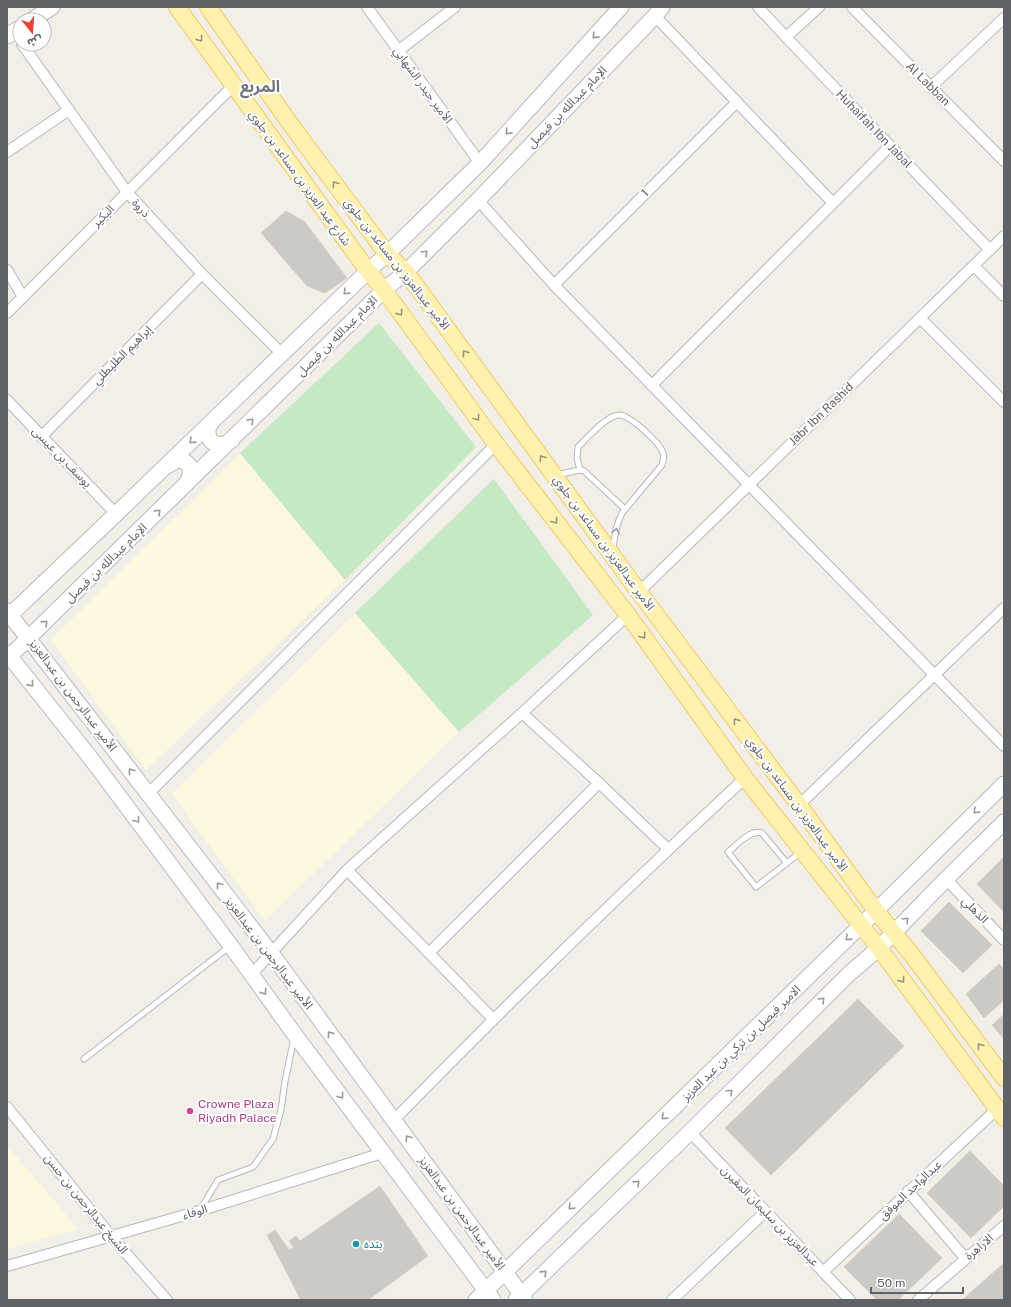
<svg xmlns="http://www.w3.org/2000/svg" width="1011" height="1307" font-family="'Public Sans','Noto Sans Arabic',sans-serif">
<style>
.commercial{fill:#fef7e0}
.green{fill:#c5e8c5}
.building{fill:#cccac5;stroke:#d6d1c6}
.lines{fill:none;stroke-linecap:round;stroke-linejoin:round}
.lane-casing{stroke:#b5b8bc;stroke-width:7}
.street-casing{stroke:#b5b8bc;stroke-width:12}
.secondary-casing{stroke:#b6babf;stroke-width:17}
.primary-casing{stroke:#f2c960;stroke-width:18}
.lane{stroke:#fff;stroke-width:5}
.street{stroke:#fff;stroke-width:10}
.secondary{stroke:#fff;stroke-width:15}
.primary{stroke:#fff2af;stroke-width:16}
.oneway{stroke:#979a9d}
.oneway2{stroke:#979581}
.hotel-dot{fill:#d1479c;stroke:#fff;stroke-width:1.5}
.culture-dot{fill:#0f9aa8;stroke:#fff;stroke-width:1.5}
.labels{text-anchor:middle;stroke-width:4;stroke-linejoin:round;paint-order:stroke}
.street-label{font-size:12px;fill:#5f6368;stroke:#fff}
.hotel-label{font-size:12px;fill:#b23c85;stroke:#fff;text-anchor:start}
.culture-label{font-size:12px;fill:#0d838f;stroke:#fff;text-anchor:start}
.district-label{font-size:16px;font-weight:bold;fill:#70757a;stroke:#fff}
</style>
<rect width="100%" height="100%" fill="#f1efe8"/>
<g class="commercial">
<path d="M240,453l105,127 -199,190 -95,-130z"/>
<path d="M355,613l104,119 -194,189 -93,-127z"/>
<path d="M7,1145l71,84 -71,20z"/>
</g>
<g class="green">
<path d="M379,323l97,124 -131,133 -105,-127z"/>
<path d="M494,479l99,136 -134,117 -104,-119z"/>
</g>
<g class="building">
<path d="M286,211l19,11 42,56 -22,15 -18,-7 -46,-53z"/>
<path d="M1004,857v55l-27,-28z"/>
<path d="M949,902l43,43 -29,28 -42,-42z"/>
<path d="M999,964l5,5v31l-20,18 -18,-24z"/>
<path d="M858,999l46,47 -133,129 -46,-47z"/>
<path d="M1004,1014v25l-12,-14z"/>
<path d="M970,1151l34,35v20l-33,32 -44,-45z"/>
<path d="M380,1186l48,70 -60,44h-67l-34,-65 8,-5 14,20 5,-3 -5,-6 7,-5 4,5z"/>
<path d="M899,1214l43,44 -44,42h-21l-33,-33z"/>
<path d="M1004,1263v37h-42z"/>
</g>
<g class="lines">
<defs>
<g id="lane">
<path d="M580,470l-3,-12 1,-11c9,-9 29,-32 41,-32 10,-1 41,28 44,38 2,4 0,8 -1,12l-40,48c-6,12 -8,24 -9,37"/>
<path d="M556,475l24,-5 4,1 41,38"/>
<path d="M786,862l-24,-29c-12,-4 -25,12 -34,19l28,35 45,-35"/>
<path d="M84,1059l145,-112"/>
<path d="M200,1210l18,-30 35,-13 20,-28 8,-29 4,-29 9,-43"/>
</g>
<g id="street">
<path d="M367,7l113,156"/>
<path d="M758,7l28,30 204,213"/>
<path d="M852,7l152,154"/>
<path d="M655,16l178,187"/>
<path d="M786,37l33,-30"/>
<path d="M22,44l105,148 75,82 80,80"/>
<path d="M398,51l57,-44"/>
<path d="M931,87l73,-69"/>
<path d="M7,152l62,-42"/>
<path d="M478,200l76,85 450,461"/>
<path d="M974,266l30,30"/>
<path d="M7,270l16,27"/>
<path d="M554,285l183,-183"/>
<path d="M7,313l226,-227"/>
<path d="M920,318l84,84"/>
<path d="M652,385l238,-239"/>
<path d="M7,400l109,114"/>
<path d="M41,437l161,-163"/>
<path d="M639,592l365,-356"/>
<path d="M522,713l77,70 69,66"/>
<path d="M148,794l348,-350"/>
<path d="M799,805l205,-197"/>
<path d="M347,870l82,83 64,66"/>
<path d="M946,879l58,61"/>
<path d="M429,953l170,-170"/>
<path d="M252,974l95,-104 175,-157 106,-98"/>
<path d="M7,1107l104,129 56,64"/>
<path d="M394,1120c114,-117 231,-231 351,-342"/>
<path d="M690,1132l160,168"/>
<path d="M908,1191l57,67"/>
<path d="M7,1266l192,-55 183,-58"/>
<path d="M823,1272l174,-163"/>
<path d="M672,1300l93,-88"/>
<path d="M918,1300l86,-74"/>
</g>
<g id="secondary">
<path d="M32,20l20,-13"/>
<path d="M7,36l13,-8"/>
<path d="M211,423c-7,10 -1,24 12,21 4,0 6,-3 9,-4"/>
<path d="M167,466l10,-6c16,1 16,13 9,24"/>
<path d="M7,611l264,342 234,319 20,28"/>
<path d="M7,618l109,-104 252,-243 19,-17 93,-91 141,-156"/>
<path d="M7,653l82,103 142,190 64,89 198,265"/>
<path d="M7,659l377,-369 22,-18 72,-72 177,-184 7,-9"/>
<path d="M476,1300l410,-399 118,-117"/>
<path d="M516,1300l174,-168 160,-159 29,-25 67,-69 58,-57"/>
</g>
<g id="primary">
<path d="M177,7l191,264 16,19 112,154 132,171 117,163 134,170 125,170"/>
<path d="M208,7l83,118 96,129 19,18 233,320 160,213 77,106 36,44 92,123"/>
</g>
</defs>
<use href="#lane" class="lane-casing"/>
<use href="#street" class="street-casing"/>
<use href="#secondary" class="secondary-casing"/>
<use href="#primary" class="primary-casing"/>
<use href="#lane" class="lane"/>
<use href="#street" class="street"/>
<use href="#secondary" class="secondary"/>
<use href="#primary" class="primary"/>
</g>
<defs><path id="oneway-chevron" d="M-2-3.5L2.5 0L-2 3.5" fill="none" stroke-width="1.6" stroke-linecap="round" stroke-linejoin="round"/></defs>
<g class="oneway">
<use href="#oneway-chevron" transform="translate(595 36) rotate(132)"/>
<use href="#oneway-chevron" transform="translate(508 132) rotate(132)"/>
<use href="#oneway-chevron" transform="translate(425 253) rotate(-45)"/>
<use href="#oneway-chevron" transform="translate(346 292) rotate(136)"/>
<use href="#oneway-chevron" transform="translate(251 421) rotate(-45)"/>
<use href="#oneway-chevron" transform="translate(192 441) rotate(136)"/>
<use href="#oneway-chevron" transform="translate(158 512) rotate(-44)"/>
<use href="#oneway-chevron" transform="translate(616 531) rotate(-79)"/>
<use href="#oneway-chevron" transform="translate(45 623) rotate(-44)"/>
<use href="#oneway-chevron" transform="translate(31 684) rotate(51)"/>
<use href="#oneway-chevron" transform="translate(131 771) rotate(-127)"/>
<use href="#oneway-chevron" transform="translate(976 811) rotate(135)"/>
<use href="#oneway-chevron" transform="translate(137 820) rotate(53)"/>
<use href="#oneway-chevron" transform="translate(219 885) rotate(-128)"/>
<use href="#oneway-chevron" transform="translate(906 920) rotate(-46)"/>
<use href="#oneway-chevron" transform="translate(848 938) rotate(136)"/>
<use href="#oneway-chevron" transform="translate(264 992) rotate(55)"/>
<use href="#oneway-chevron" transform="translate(822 1000) rotate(-45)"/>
<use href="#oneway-chevron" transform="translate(330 1034) rotate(-126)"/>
<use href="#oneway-chevron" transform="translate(730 1092) rotate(-45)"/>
<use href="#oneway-chevron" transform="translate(341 1096) rotate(54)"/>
<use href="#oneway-chevron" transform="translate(664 1117) rotate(136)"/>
<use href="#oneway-chevron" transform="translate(408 1138) rotate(-126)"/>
<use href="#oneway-chevron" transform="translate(637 1183) rotate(-44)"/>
<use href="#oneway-chevron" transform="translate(571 1207) rotate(136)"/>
<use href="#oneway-chevron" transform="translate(544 1273) rotate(-44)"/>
</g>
<g class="oneway2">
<use href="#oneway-chevron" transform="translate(200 39) rotate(54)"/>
<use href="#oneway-chevron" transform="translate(335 184) rotate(-126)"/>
<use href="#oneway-chevron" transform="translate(400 313) rotate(54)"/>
<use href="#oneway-chevron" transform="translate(465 353) rotate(-126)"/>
<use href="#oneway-chevron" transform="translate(477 418) rotate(54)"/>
<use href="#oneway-chevron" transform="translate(542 458) rotate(-126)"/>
<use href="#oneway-chevron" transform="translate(555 521) rotate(52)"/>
<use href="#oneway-chevron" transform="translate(643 636) rotate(54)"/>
<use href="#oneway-chevron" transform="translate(736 721) rotate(-127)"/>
<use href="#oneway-chevron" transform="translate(902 980) rotate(54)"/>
<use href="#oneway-chevron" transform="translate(980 1046) rotate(-127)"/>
</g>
<circle class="hotel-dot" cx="190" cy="1111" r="4"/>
<circle class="culture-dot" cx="356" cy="1244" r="4"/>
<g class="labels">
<g class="street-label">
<text transform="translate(928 84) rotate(45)" y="4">Al Labban</text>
<text transform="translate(423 85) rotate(54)" y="4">الأمير حيدر الشهابي</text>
<text transform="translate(567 107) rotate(-46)" y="4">الإمام عبدالله بن فيصل</text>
<text transform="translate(874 129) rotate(46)" y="4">Huhaifah Ibn Jabal</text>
<text transform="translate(300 178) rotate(54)" y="4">شارع عبد العزيز بن مساعد بن جلوي</text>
<text transform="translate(645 193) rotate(-45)" y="4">1</text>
<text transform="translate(141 208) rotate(47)" y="4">ذروة</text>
<text transform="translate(103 216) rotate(-45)" y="4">البكير</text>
<text transform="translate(397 264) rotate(52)" y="4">الأمير عبدالعزيز بن مساعد بن جلوي</text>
<text transform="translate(337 336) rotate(-45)" y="4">الإمام عبدالله بن فيصل</text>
<text transform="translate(122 355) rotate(-45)" y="4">إبراهيم الطليطلي</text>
<text transform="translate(821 414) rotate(-44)" y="4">Jabr Ibn Rashid</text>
<text transform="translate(62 457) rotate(46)" y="4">يوسف بن عيسى</text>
<text transform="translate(604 543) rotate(54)" y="4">الأمير عبدالعزيز بن مساعد بن جلوي</text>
<text transform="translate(106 563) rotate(-44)" y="4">الإمام عبدالله بن فيصل</text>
<text transform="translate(73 695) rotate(53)" y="4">الأمير عبدالرحمن بن عبدالعزيز</text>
<text transform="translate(797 804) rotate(54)" y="4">الأمير عبدالعزيز بن مساعد بن جلوي</text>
<text transform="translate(975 910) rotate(46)" y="4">الذهلي</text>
<text transform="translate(269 953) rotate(53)" y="4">الأمير عبدالرحمن بن عبدالعزيز</text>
<text transform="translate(741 1043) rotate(-44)" y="4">الامير فيصل بن تركي بن عبد العزيز</text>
<text transform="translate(910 1190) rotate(-43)" y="4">عبدالواحد الموفق</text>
<text transform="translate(86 1204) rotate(51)" y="4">الشيخ عبدالرحمن بن حسن</text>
<text transform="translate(195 1212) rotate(-17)" y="4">الوفاء</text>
<text transform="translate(462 1213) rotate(54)" y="4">الأمير عبدالرحمن بن عبدالعزيز</text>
<text transform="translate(770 1216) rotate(46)" y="4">عبدالعزيز بن سليمان المقيرن</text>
<text transform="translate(979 1247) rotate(-40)" y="4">الازاهرة</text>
</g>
<g class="hotel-label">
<text x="198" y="1108">Crowne Plaza<tspan x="198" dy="14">Riyadh Palace</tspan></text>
</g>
<g class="culture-label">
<text x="364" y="1248">بنده</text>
</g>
<g class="district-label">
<text x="260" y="92">المربع</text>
</g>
</g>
<rect width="1011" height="1307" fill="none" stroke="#5f6368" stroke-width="16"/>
<g transform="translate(32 32) rotate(163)"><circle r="19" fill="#ffffff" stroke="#bfc1c3"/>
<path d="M0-3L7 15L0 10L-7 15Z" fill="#ea4335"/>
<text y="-6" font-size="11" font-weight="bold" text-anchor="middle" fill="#5f6368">ش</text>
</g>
<path d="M871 1287v6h92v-6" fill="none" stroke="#5f6368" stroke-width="2"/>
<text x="877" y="1287" font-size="12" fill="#5f6368" stroke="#ffffff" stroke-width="3" paint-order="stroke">50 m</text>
</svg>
